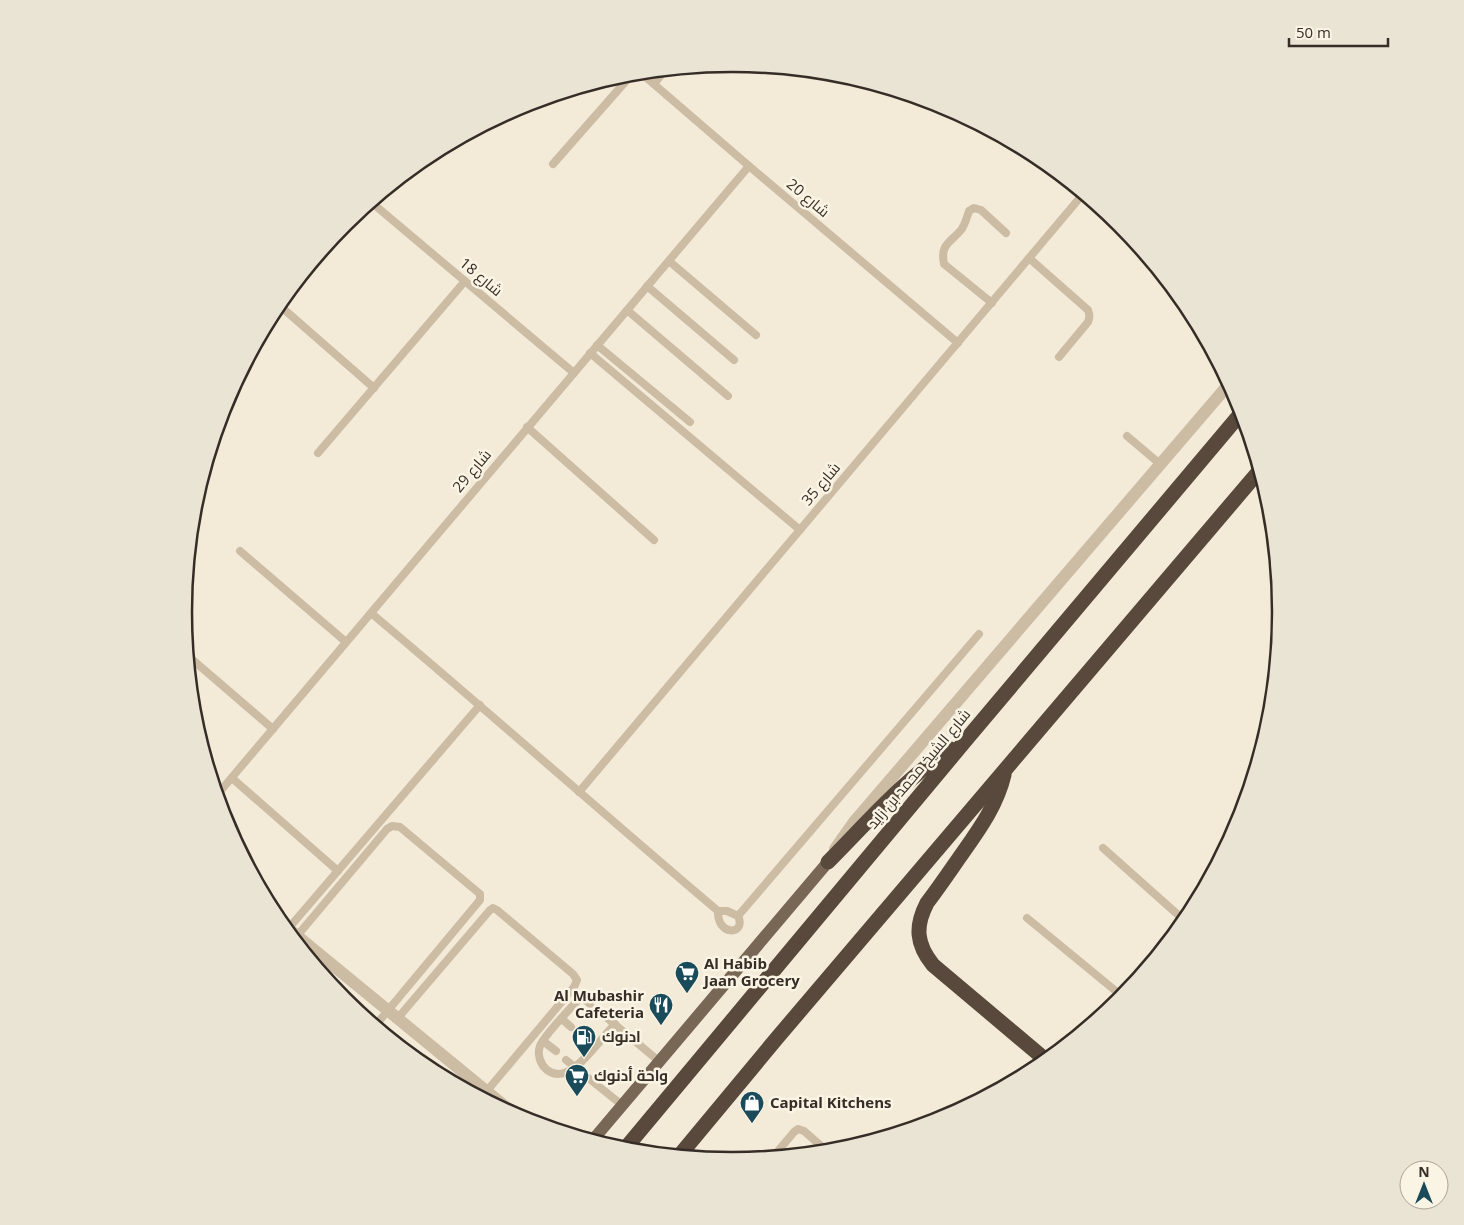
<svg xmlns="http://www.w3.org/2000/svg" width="1464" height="1225" font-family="'Open Sans',Cairo,sans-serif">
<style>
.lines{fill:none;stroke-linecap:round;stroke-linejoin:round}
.service{stroke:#cbbca3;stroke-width:8}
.minor{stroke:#cbbca3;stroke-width:12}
.tertiary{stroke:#cbbca3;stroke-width:12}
.primary{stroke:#796756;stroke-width:12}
.motorway{stroke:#58493c;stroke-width:15}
.labels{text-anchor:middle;stroke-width:5;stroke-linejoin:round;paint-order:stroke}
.street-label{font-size:15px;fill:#362d26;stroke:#faf4e4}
.poi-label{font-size:15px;font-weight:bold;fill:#362d26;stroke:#faf4e4;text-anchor:start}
.rim{fill:none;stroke:#362d26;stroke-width:2.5}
</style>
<rect width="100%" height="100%" fill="#f3ead8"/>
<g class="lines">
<g class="service">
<path d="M641,73l108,93 209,177"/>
<path d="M654,84l11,-14"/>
<path d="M553,164l80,-91"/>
<path d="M371,202l203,171"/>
<path d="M1029,258l59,52c2,5 2,8 0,12l-29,35"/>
<path d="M669,261l87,74"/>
<path d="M647,286l87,74"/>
<path d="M992,303l-48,-39c-4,-20 6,-21 17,-34 4,-5 6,-13 8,-19l5,-3 7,2 25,23"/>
<path d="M279,305l95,83"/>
<path d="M627,310l101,86"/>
<path d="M597,345l93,77"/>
<path d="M590,353l210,177"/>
<path d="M527,427l127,113"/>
<path d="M1127,436l33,28"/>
<path d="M318,453l147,-172"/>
<path d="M240,551l106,91"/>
<path d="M371,613c117,98 231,200 347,298h9l11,5c9,19 -21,21 -20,-5"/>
<path d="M187,655l86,74"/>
<path d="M232,778l106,93"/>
<path d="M579,792l504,-598"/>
<path d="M217,795l532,-629"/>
<path d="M1103,848l82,73"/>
<path d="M738,916l241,-282"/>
<path d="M1027,918l96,79"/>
<path d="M288,929l192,-224"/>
<path d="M297,936l90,-107 5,-3 8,1 80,67v6l-105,126"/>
<path d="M590,1004l-7,-6h-3c-9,10 -36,37 -40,48 -3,8 0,18 7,24 7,5 15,5 22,1 15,-8 33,-33 46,-47"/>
<path d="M607,1018l53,44"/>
<path d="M397,1019l93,-109 3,-2 4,2 76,64 4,6 -3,7 -88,105"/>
<path d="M562,1019l9,8"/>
<path d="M543,1041l13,10"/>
<path d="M566,1060l56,45"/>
<path d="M595,1083l9,-11"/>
<path d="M773,1157l21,-25 4,-3 6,2 24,21"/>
</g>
<g class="minor">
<path d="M274,310l77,-91"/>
<path d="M280,922l238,195"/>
</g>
<path class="tertiary" d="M835,849l19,-27 375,-438"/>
<path class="primary" d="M592,1141l236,-279"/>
<g class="motorway">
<path d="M1004,775c-7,29 -23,52 -40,76 -12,17 -24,35 -37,52 -12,23 -11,41 6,62l114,96"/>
<path d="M828,862c39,-39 76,-83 123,-113"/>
<path d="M624,1150l341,-409 277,-329"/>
<path d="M679,1156l98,-118 483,-568"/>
</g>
</g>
<defs>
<symbol id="supermarket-pin" viewBox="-11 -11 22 30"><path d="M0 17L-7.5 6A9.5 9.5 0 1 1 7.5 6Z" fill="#194b5a" stroke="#faf4e4"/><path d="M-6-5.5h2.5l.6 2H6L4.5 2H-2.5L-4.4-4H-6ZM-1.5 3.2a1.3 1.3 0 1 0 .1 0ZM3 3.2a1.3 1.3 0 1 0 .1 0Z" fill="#fff"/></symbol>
<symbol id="restaurant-pin" viewBox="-11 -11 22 30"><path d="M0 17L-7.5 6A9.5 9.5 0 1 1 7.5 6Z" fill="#194b5a" stroke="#faf4e4"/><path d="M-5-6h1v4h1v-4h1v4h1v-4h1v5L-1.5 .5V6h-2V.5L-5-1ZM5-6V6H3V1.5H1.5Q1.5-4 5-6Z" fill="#fff"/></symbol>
<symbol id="fuel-pin" viewBox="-11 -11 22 30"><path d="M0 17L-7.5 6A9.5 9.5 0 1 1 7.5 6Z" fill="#194b5a" stroke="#faf4e4"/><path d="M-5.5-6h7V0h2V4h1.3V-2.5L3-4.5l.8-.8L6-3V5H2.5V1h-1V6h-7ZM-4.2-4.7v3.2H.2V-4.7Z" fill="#fff"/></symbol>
<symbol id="shop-pin" viewBox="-11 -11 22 30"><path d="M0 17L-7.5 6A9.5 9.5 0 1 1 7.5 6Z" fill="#194b5a" stroke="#faf4e4"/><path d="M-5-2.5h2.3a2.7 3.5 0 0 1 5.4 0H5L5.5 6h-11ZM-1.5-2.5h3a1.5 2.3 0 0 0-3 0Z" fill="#fff"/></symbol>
</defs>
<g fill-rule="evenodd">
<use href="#supermarket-pin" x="673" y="959" width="28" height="38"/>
<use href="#restaurant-pin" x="647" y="991" width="28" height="38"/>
<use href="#fuel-pin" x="570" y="1023" width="28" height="38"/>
<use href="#supermarket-pin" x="563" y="1062" width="28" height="38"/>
<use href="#shop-pin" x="738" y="1089" width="28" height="38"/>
</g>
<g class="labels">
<g class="street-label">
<text transform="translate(808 198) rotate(40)" y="5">شارع 20</text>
<text transform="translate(481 277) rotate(40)" y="5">شارع 18</text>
<text transform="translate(472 471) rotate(-50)" y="5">شارع 29</text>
<text transform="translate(821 484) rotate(-50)" y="5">شارع 35</text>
<text transform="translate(919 769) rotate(-50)" y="5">شارع الشيخ محمد بن زايد</text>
</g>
<g class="poi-label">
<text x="704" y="969">Al Habib<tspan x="704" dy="17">Jaan Grocery</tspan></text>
<text x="644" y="1001" text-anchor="end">Al Mubashir<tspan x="644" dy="17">Cafeteria</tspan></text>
<text x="602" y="1042">ادنوك</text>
<text x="594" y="1081">واحة أدنوك</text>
<text x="770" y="1108">Capital Kitchens</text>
</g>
</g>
<path d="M0 0H1464V1225H0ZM192 612a540 540 0 1 1 1080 0a540 540 0 1 1-1080 0Z" fill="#eae4d5" fill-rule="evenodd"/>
<path class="rim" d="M192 612a540 540 0 1 1 1080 0a540 540 0 1 1-1080 0Z"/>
<g transform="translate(1424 1185)"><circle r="24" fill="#faf4e4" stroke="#aca498"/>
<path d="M0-4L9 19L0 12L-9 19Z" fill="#194b5a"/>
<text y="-8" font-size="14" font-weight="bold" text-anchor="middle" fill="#362d26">N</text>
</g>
<path d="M1289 38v8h99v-8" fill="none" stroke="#362d26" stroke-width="2.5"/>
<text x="1296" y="38" font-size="15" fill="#362d26" stroke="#faf4e4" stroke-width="4" paint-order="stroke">50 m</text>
</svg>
